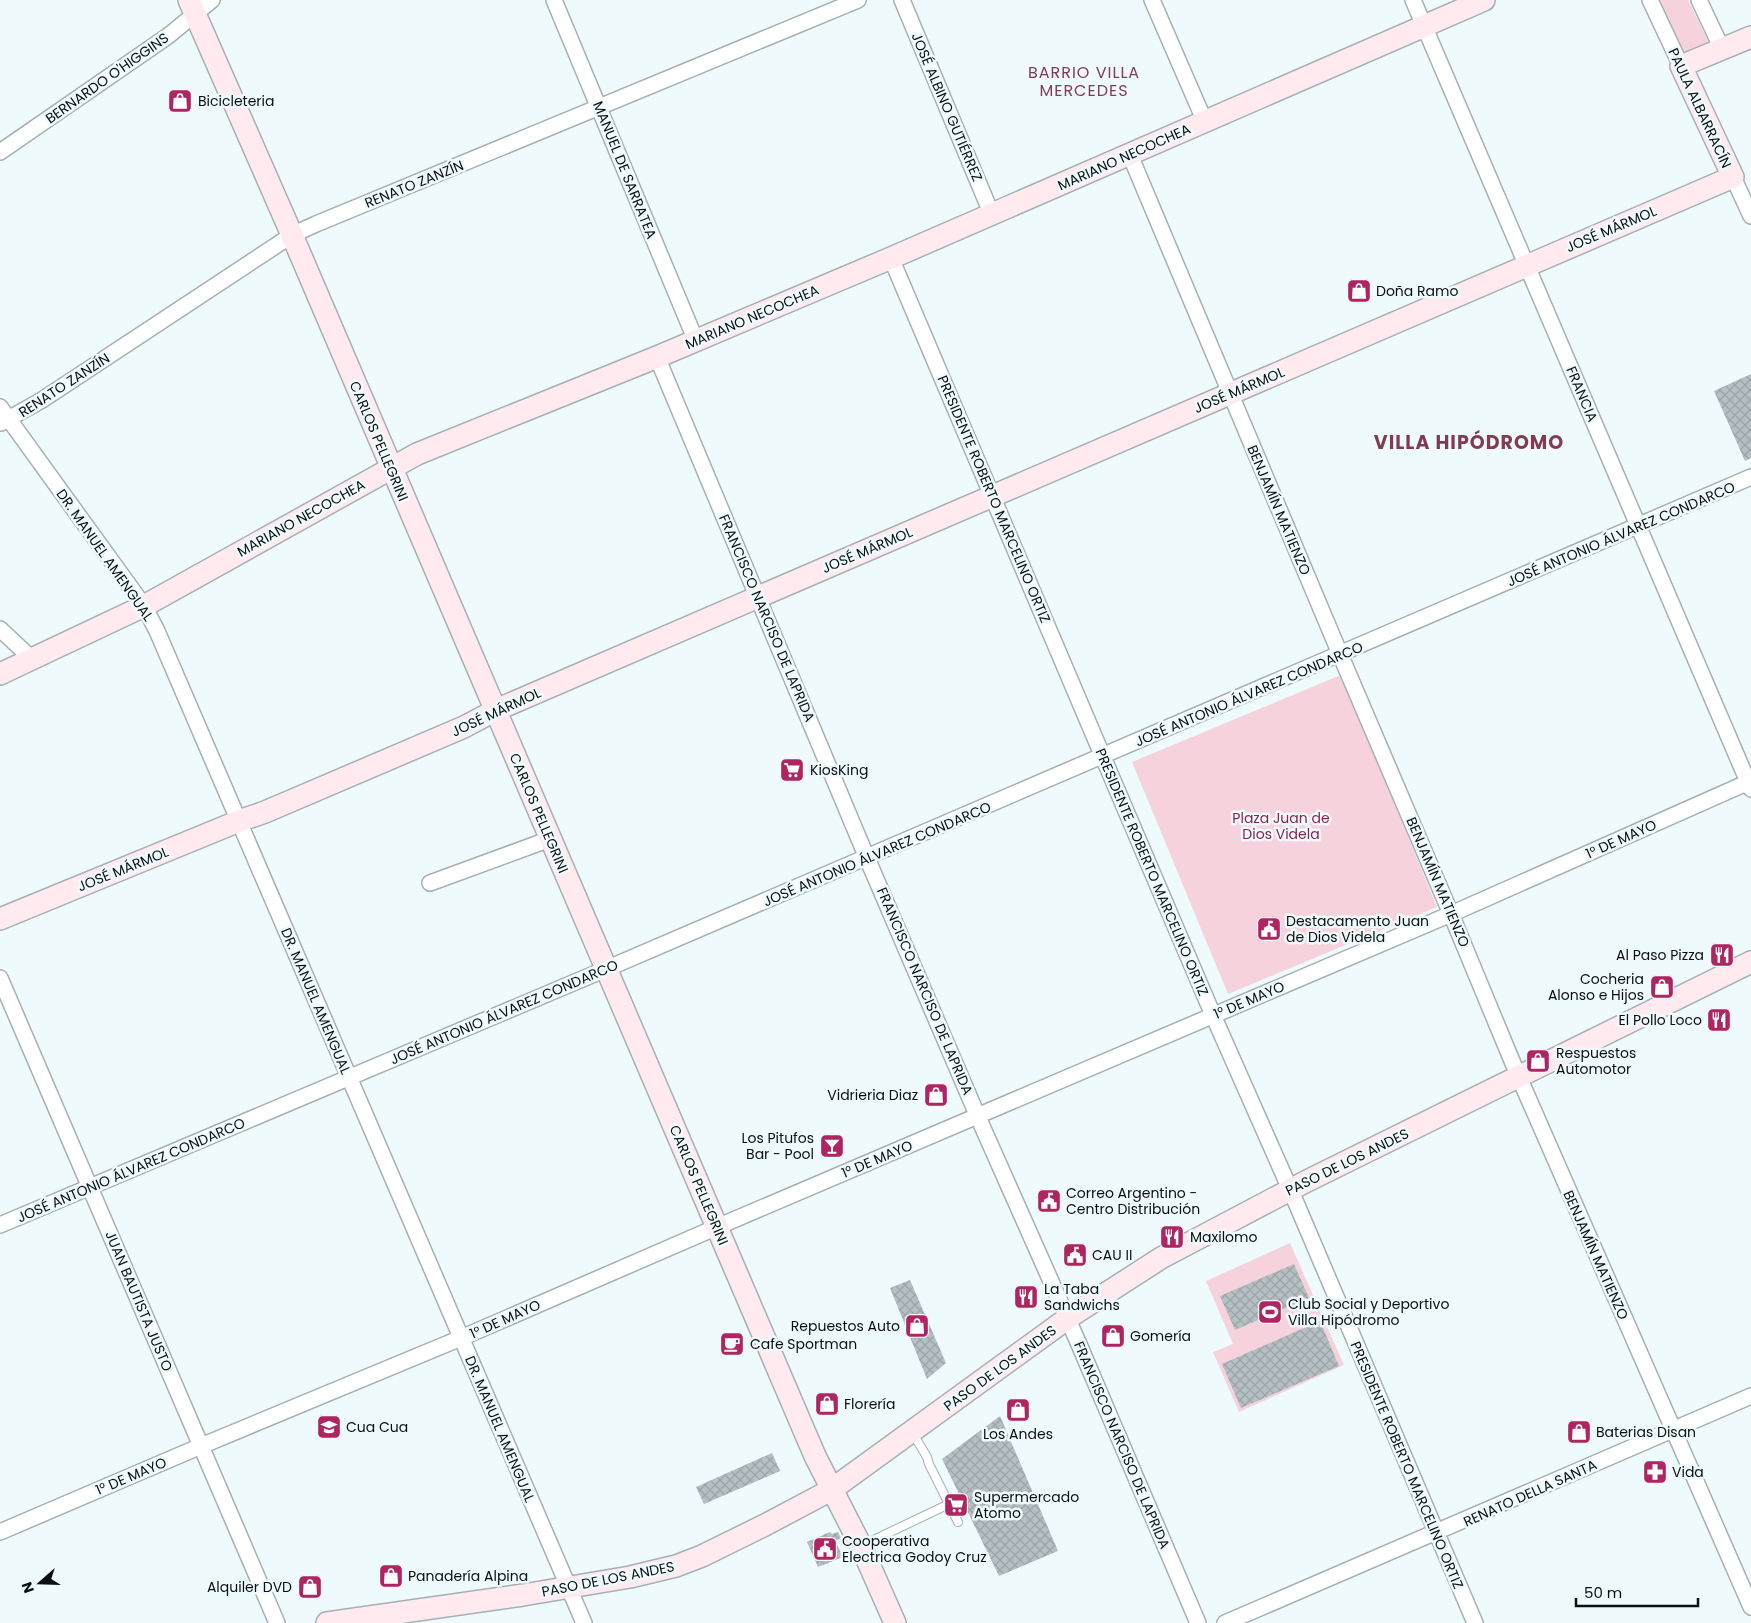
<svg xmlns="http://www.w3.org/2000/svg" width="1751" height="1623" font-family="Poppins,sans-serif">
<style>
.green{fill:#f6d2dc}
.building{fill:url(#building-cross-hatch)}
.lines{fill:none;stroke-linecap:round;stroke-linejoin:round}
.lane-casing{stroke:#a5b0b3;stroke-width:10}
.street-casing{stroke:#a5b0b3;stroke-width:18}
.secondary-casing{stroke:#a5b0b3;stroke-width:24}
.lane{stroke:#fff;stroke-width:8}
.street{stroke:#fff;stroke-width:15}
.secondary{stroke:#ffeaf0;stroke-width:21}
.labels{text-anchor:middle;stroke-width:5;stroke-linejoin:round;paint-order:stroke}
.street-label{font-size:14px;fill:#0b0f10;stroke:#effafd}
.poi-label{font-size:14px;fill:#0b0f10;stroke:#effafd;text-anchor:start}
.park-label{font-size:14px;fill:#8c224e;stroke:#effafd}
.quarter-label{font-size:16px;letter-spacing:1px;fill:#813b53;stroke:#effafd}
.district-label{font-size:19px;font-weight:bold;letter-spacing:1px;fill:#813b53;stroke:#effafd}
</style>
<defs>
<pattern id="building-cross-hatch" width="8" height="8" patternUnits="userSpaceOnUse" patternTransform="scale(1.25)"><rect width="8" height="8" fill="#b6c0c4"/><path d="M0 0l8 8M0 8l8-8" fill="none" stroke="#9ba4a7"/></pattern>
</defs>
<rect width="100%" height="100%" fill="#effafd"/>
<g class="green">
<path d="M1659,0h29l21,43 -25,11z"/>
<path d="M1341,675l96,232 -209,87 -96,-232z"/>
<path d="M1290,1243l54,122 -105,47 -26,-60 20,-8 -27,-63z"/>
</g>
<g class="building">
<path d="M1751,374v84l-6,3 -31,-70z"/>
<path d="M1273,916l8,18 -16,7 -8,-17z"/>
<path d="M1294,1264l15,34 -74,32 -15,-34z"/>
<path d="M910,1280l36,83 -19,16 -37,-91z"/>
<path d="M1320,1321l19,45 -98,42 -19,-44z"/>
<path d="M1000,1416l58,135 -59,25 -57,-117z"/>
<path d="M772,1453l8,18 -76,33 -8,-17z"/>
<path d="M830,1532l2,2 6,-2 3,6 -6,3 8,16 -25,10 -11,-25z"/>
</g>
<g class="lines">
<defs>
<g id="lane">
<path d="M912,1432l15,25 2,7 29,58"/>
<path d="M863,1545l86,-41"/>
</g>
<g id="street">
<path d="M554,0l142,341"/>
<path d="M902,0l90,215"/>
<path d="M1152,0l53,122"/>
<path d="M1413,0l338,789"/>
<path d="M1650,0l31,66"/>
<path d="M1699,0l23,49"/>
<path d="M0,152l168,-116 44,-36"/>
<path d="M1130,155l210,499 111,260 61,147 239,546"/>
<path d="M1733,177l18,39"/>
<path d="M891,258l212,499 110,258 84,190 178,418"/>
<path d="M657,357l210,501 111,259 100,225 120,281"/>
<path d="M0,407l144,199 13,25 427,992"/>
<path d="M1,423l41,-23 250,-165 24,-11 542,-224"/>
<path d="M0,629l32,30"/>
<path d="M430,883l120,-44"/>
<path d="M0,978l277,645"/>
<path d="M0,1225l606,-256 1145,-492"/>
<path d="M0,1532l201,-86 260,-108 256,-111 734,-313 300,-133"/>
<path d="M1225,1623l526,-227"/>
</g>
<g id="secondary">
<path d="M189,0l103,235 523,1221 46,90 34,77"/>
<path d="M0,674l144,-68 273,-152 240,-97 234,-99 593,-258"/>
<path d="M0,919l239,-98 26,-9 199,-85 32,-17 1237,-533 -52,-111 70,-29"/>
<path d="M327,1623l196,-28 107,-18 46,-11 26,-10 63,-31 66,-35 237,-172 93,-60 146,-77 444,-219"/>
</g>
</defs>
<use href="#lane" class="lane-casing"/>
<use href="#street" class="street-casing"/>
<use href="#secondary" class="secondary-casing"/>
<use href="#lane" class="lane"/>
<use href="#street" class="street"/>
<use href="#secondary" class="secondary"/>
</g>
<defs>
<symbol id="shop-square" viewBox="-11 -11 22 22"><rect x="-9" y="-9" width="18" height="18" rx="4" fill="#af2461" stroke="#effafd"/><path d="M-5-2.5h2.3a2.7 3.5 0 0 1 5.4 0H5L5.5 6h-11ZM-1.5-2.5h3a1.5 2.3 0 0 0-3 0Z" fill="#fff"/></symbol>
<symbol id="supermarket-square" viewBox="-11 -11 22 22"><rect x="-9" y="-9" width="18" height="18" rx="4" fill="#af2461" stroke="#effafd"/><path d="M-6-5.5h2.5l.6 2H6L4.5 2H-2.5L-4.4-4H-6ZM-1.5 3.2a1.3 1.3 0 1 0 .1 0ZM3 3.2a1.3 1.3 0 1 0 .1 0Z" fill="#fff"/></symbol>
<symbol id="civic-square" viewBox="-11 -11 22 22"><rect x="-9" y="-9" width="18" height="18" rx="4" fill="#af2461" stroke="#effafd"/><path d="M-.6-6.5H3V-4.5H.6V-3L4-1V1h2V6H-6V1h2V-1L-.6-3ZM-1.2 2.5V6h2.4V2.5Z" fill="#fff"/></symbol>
<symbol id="restaurant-square" viewBox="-11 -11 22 22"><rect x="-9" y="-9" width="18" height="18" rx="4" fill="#af2461" stroke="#effafd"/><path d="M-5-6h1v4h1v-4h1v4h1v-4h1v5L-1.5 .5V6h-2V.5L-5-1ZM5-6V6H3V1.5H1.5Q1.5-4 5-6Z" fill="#fff"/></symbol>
<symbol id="bar-square" viewBox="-11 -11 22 22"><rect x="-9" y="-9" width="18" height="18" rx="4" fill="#af2461" stroke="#effafd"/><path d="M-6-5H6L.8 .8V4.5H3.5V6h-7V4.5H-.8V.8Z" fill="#fff"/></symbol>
<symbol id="stadium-square" viewBox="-11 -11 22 22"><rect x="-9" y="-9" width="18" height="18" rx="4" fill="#af2461" stroke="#effafd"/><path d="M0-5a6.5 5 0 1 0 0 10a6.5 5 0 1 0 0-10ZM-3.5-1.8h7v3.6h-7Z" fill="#fff"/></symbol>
<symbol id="cafe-square" viewBox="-11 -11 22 22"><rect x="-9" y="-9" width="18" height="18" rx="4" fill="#af2461" stroke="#effafd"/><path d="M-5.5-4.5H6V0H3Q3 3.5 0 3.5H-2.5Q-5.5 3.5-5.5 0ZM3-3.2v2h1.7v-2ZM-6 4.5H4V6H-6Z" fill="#fff"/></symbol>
<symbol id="school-square" viewBox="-11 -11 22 22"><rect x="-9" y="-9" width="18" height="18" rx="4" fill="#af2461" stroke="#effafd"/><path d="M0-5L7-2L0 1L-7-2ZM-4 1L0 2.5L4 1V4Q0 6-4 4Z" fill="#fff"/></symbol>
<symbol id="pharmacy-square" viewBox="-11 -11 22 22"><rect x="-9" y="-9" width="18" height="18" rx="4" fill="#af2461" stroke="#effafd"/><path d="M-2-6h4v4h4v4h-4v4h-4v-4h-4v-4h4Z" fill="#fff"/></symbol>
</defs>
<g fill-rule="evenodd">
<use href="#shop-square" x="166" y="87" width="28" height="28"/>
<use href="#shop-square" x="1345" y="277" width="28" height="28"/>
<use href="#supermarket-square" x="778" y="756" width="28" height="28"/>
<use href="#civic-square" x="1255" y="915" width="28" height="28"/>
<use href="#restaurant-square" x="1708" y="941" width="28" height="28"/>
<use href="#shop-square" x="1648" y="973" width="28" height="28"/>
<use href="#restaurant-square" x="1705" y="1006" width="28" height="28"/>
<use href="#shop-square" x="1524" y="1047" width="28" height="28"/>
<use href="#shop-square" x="922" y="1081" width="28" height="28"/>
<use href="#bar-square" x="818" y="1132" width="28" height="28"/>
<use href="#civic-square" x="1035" y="1187" width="28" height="28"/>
<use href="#restaurant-square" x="1158" y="1223" width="28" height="28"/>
<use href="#civic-square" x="1061" y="1241" width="28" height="28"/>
<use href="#restaurant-square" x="1012" y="1283" width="28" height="28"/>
<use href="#stadium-square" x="1256" y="1298" width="28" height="28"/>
<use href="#shop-square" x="903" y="1312" width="28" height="28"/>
<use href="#shop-square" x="1099" y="1322" width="28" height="28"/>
<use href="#cafe-square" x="718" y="1330" width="28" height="28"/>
<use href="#shop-square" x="813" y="1390" width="28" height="28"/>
<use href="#shop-square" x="1004" y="1396" width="28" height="28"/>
<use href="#school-square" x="315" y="1413" width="28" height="28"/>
<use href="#shop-square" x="1565" y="1418" width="28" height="28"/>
<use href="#pharmacy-square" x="1641" y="1458" width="28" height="28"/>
<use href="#supermarket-square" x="942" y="1491" width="28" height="28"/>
<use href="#civic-square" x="811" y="1535" width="28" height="28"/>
<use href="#shop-square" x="377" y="1562" width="28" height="28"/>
<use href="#shop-square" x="296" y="1573" width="28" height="28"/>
</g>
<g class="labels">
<g class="street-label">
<text transform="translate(107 78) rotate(-35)" y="5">BERNARDO O'HIGGINS</text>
<text transform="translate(947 107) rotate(67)" y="5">JOSÉ ALBINO GUTIÉRREZ</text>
<text transform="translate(1700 108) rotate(65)" y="5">PAULA ALBARRACÍN</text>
<text transform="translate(1124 157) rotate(-24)" y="5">MARIANO NECOCHEA</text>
<text transform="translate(625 170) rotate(68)" y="5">MANUEL DE SARRATEA</text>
<text transform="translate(414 184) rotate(-22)" y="5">RENATO ZANZÍN</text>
<text transform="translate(1611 229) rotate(-23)" y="5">JOSÉ MÁRMOL</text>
<text transform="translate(752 317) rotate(-23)" y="5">MARIANO NECOCHEA</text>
<text transform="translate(64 385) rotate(-33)" y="5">RENATO ZANZÍN</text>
<text transform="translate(1239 390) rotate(-23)" y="5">JOSÉ MÁRMOL</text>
<text transform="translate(1582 394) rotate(67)" y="5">FRANCIA</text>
<text transform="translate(379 441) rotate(67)" y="5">CARLOS PELLEGRINI</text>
<text transform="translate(994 499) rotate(67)" y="5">PRESIDENTE ROBERTO MARCELINO ORTIZ</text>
<text transform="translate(1279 510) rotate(67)" y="5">BENJAMÍN MATIENZO</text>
<text transform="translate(301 518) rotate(-29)" y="5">MARIANO NECOCHEA</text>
<text transform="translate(1621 534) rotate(-23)" y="5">JOSÉ ANTONIO ÁLVAREZ CONDARCO</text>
<text transform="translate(867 550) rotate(-23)" y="5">JOSÉ MÁRMOL</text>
<text transform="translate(105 555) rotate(55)" y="5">DR. MANUEL AMENGUAL</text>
<text transform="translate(767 618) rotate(67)" y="5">FRANCISCO NARCISO DE LAPRIDA</text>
<text transform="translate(1249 694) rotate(-23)" y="5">JOSÉ ANTONIO ÁLVAREZ CONDARCO</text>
<text transform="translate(496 712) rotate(-25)" y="5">JOSÉ MÁRMOL</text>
<text transform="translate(539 813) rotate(67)" y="5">CARLOS PELLEGRINI</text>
<text transform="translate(1621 839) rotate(-24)" y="5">1° DE MAYO</text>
<text transform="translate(877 854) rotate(-23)" y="5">JOSÉ ANTONIO ÁLVAREZ CONDARCO</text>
<text transform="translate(123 869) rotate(-22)" y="5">JOSÉ MÁRMOL</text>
<text transform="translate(1152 872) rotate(67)" y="5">PRESIDENTE ROBERTO MARCELINO ORTIZ</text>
<text transform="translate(1438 882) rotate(67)" y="5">BENJAMÍN MATIENZO</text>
<text transform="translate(925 991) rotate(67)" y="5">FRANCISCO NARCISO DE LAPRIDA</text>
<text transform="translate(1249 1000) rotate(-23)" y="5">1° DE MAYO</text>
<text transform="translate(316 1001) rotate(67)" y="5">DR. MANUEL AMENGUAL</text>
<text transform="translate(504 1012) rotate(-23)" y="5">JOSÉ ANTONIO ÁLVAREZ CONDARCO</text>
<text transform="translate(877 1159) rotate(-23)" y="5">1° DE MAYO</text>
<text transform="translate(1347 1162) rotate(-26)" y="5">PASO DE LOS ANDES</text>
<text transform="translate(131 1170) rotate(-23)" y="5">JOSÉ ANTONIO ÁLVAREZ CONDARCO</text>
<text transform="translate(699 1185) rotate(67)" y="5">CARLOS PELLEGRINI</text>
<text transform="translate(1596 1255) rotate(66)" y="5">BENJAMÍN MATIENZO</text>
<text transform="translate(139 1301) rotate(67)" y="5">JUAN BAUTISTA JUSTO</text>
<text transform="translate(505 1319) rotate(-24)" y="5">1° DE MAYO</text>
<text transform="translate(1000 1368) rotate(-36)" y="5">PASO DE LOS ANDES</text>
<text transform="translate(500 1429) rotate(67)" y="5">DR. MANUEL AMENGUAL</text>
<text transform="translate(1122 1445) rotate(67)" y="5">FRANCISCO NARCISO DE LAPRIDA</text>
<text transform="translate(1407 1465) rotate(67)" y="5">PRESIDENTE ROBERTO MARCELINO ORTIZ</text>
<text transform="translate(131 1476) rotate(-23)" y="5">1° DE MAYO</text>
<text transform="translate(1530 1493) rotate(-24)" y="5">RENATO DELLA SANTA</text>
<text transform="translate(608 1579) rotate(-11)" y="5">PASO DE LOS ANDES</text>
</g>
<g class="poi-label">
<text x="198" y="106">Bicicleteria</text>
<text x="1376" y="296">Doña Ramo</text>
<text x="810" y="775">KiosKing</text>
<text x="1286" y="926">Destacamento Juan<tspan x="1286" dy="16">de Dios Videla</tspan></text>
<text x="1704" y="960" text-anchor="end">Al Paso Pizza</text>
<text x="1644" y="984" text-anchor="end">Cocheria<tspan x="1644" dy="16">Alonso e Hijos</tspan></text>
<text x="1702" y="1025" text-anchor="end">El Pollo Loco</text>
<text x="1556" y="1058">Respuestos<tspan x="1556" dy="16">Automotor</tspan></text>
<text x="918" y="1100" text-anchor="end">Vidrieria Diaz</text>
<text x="814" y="1143" text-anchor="end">Los Pitufos<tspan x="814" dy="16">Bar - Pool</tspan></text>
<text x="1066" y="1198">Correo Argentino -<tspan x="1066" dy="16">Centro Distribución</tspan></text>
<text x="1190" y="1242">Maxilomo</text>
<text x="1092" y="1260">CAU II</text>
<text x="1044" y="1294">La Taba<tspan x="1044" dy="16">Sandwichs</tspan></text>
<text x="1288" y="1309">Club Social y Deportivo<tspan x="1288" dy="16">Villa Hipódromo</tspan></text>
<text x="900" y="1331" text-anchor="end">Repuestos Auto</text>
<text x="1130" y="1341">Gomería</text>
<text x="750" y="1349">Cafe Sportman</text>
<text x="844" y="1409">Florería</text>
<text x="346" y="1432">Cua Cua</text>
<text x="1596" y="1437">Baterias Disan</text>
<text x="1018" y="1439" text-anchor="middle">Los Andes</text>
<text x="1672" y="1477">Vida</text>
<text x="974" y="1502">Supermercado<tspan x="974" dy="16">Atomo</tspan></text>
<text x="842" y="1546">Cooperativa<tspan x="842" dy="16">Electrica Godoy Cruz</tspan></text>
<text x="408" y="1581">Panadería Alpina</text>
<text x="292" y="1592" text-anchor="end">Alquiler DVD</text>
</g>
<g class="park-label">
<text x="1281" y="823">Plaza Juan de<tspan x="1281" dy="16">Dios Videla</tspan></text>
</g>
<g class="quarter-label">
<text x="1084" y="78">BARRIO VILLA<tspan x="1084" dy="18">MERCEDES</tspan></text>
</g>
<g class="district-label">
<text x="1469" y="449">VILLA HIPÓDROMO</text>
</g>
</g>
<g transform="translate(40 1583) rotate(250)" stroke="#effafd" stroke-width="4" paint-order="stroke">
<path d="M0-4L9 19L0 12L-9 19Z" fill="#0b0f10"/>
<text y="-8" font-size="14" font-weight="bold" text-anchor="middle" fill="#0b0f10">N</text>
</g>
<path d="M1576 1598v8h122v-8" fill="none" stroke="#0b0f10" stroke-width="2.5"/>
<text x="1584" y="1598" font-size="15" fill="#0b0f10" stroke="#effafd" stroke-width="4" paint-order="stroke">50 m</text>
</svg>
